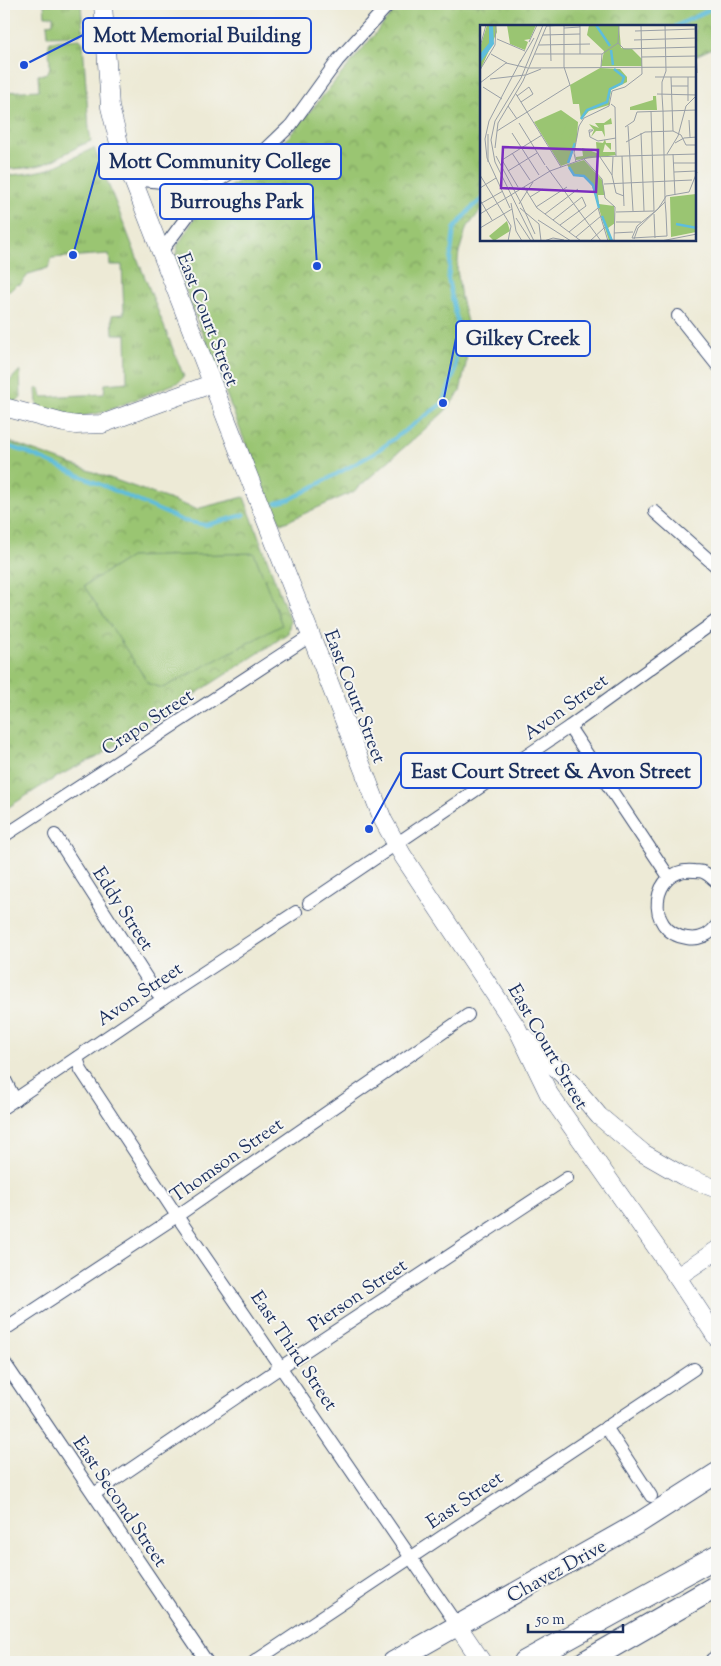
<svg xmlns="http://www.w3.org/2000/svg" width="721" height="1666" font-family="'Sorts Mill Goudy',serif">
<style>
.grass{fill:url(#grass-tufts);stroke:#5a7a68}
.park{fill:url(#park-crowns);stroke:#5a7a68}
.garden{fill:#9ac572;stroke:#5a7a68}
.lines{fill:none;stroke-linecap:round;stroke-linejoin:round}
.stream{stroke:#5ebddc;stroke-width:4}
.street-casing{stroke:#3a4b70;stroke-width:14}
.secondary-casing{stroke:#3a4b70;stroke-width:19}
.primary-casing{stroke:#3a4b70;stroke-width:22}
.highway-casing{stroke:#3a4b70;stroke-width:24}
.street{stroke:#fff;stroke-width:12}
.secondary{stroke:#fff;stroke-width:18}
.primary{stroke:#fff;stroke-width:20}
.highway{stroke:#fff;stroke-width:22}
.labels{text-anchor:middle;stroke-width:4;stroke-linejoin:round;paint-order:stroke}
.street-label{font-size:19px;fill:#1b2f5e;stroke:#f6f6f2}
.inset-river{fill:none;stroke:#5ebddc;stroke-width:2.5}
.inset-road{fill:none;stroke:#999fa6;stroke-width:1}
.view{fill:#7b2cbf;fill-opacity:0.15;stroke:#7b2cbf;stroke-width:2.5}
.inset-edge{fill:none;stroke:#1b2f5e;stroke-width:2.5}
.leader{fill:none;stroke:#1d4ed8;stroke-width:2}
.callout-dot{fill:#1d4ed8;stroke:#f6f6f2;stroke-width:2}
.callout{fill:#f6f6f2;stroke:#1d4ed8;stroke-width:2}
.callout-label{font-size:20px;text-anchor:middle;font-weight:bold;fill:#1b2f5e}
</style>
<defs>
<pattern id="grass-tufts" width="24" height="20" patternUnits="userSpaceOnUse" patternTransform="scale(1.25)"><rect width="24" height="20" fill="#9ac572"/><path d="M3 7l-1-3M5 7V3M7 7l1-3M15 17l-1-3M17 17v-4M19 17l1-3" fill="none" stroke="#7da061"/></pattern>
<pattern id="park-crowns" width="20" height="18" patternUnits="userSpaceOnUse" patternTransform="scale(1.25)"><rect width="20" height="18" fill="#9ac572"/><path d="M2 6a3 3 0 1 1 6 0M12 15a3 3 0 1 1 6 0" fill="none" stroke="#7da061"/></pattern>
</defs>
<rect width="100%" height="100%" fill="#f6f6f2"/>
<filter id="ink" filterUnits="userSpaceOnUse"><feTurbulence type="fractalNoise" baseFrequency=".02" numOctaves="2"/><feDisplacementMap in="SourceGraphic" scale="10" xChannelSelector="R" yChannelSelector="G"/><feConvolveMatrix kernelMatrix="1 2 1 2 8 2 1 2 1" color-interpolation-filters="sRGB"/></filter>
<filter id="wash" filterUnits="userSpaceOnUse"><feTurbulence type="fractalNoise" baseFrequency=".0096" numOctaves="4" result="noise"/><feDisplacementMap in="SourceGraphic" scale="20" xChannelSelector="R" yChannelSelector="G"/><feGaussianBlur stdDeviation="1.12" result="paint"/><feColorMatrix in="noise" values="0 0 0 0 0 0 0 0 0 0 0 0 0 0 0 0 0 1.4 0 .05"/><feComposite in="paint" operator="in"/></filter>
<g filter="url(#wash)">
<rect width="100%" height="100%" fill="#edead6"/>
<g class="grass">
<path d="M44,4h37l2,27 -3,4 -32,1 -1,-12 6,-1v-7h-8z"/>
<path d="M80,39l3,4 6,86 2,12c-17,6 -31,17 -47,23 -14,4 -26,5 -40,5v-77l35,-2 -1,-15c21,-1 7,-21 12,-34z"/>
<path d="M94,148l90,229 -5,5 -75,30 -26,5 -36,-6 -5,-7 -1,-15 4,-1 2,9 62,-3 1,-10 22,-2 -1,-48h-13l-1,-19 12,-1 -2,-49h-12l-1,-11 -57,4 -4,10 -19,6 -9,11 -3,-1 -6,6h-7v-114l25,-3 20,-4z"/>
<path d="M20,370l1,28 -8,5c-7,-3 -9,-9 -9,-16z"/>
</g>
<g class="park">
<path d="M400,4h317v42l-22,10v-30h-214v184l-15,19 -7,23 -2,17 4,29 8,32 -3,34 -6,28 -15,19 -20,18 -72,63 -72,32 -22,-46 -79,-202 -5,-18 3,-13 17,-27 14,-17 41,-28 31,-27z"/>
<path d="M4,440l192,69 48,-12 46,124 -2,12 -17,12 -175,113c-33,13 -62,33 -92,52z"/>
</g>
<path class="garden" d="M254,553l28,72 -119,63 -14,-4 -65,-98 46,-29z"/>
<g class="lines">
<g class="stream">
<path d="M676,26l41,-20"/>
<path d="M4,445l22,7 158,69 22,4 38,-10"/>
<path d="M276,503l15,-4 82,-45 70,-51 12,-32 2,-50 -9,-42 6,-50 17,-21 10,-8"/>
</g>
</g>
</g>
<g filter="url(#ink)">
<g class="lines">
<defs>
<g id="street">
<path d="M127,169l16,11 66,7"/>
<path d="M160,253l49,-66 56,-37 26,-25 47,-65 51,-56"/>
<path d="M678,316l39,49"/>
<path d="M655,512l62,55"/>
<path d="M569,727l100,150"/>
<path d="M55,835l98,153 10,11"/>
<path d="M4,836l306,-200"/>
<path d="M717,882c-4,-3 -8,-7 -12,-9 -3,-2 -8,-2 -11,-2 -43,-5 -51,61 -7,67 12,2 23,-3 30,-13"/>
<path d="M309,903l260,-176 148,-107"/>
<path d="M77,1058l4,12 96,146 280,409"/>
<path d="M4,1078l11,22"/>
<path d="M4,1107l159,-108 133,-87"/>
<path d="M4,1330l173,-114 291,-201"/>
<path d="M4,1362l203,300"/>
<path d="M606,1427l45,69"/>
<path d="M94,1494l187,-127 286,-189"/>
<path d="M254,1662l440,-293"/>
</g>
<g id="secondary">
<path d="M103,4l7,103 10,40 263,673 20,36 114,172 32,66 128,183 40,61"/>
<path d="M4,407l60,16 12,2 26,-1 109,-40"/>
<path d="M526,1038l46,46 27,32 44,37 40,23 34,13"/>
<path d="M677,1277l40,-27"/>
<path d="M457,1625l25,37"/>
</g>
<g id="primary">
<path d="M393,1662l244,-138 80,-51"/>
<path d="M715,1662l2,-1"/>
</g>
<g id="highway">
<path d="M525,1662l192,-106"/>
<path d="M585,1662l132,-76"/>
</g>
</defs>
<use href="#street" class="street-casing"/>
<use href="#secondary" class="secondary-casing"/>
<use href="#primary" class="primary-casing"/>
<use href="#highway" class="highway-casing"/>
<use href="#street" class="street"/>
<use href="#secondary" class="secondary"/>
<use href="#primary" class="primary"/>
<use href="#highway" class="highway"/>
</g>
</g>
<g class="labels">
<g class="street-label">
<text transform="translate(209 319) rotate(69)" y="7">East Court Street</text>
<text transform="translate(356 696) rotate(69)" y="7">East Court Street</text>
<text transform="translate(565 706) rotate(-36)" y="7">Avon Street</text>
<text transform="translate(147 721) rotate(-33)" y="7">Crapo Street</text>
<text transform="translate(124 908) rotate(57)" y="7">Eddy Street</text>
<text transform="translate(139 993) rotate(-34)" y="7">Avon Street</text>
<text transform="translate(549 1046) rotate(60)" y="7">East Court Street</text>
<text transform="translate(226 1159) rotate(-35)" y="7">Thomson Street</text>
<text transform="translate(357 1294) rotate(-34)" y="7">Pierson Street</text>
<text transform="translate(295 1350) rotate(56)" y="7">East Third Street</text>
<text transform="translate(464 1499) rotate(-34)" y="7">East Street</text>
<text transform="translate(121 1501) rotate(56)" y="7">East Second Street</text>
<text transform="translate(556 1570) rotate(-29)" y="7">Chavez Drive</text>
</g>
</g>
<g transform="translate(480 25)">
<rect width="216" height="216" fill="#edead6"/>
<path d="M173,71h3l1,14h-27v-3l23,-7zM131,93l1,6 -8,1 1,12 -3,-6h-6l-5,6 3,-7 -5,-6 10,4 -4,-5h9zM125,114l1,4h5v7l-6,-6 -2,8h12l1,3 -40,5 -1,-8 1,5 7,-1 -1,-8 15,5 -1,-11 7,1zM216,169v38l-25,5 -1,-40z" fill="#9ac572"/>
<path d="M27,0h29l-6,14 -6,1 4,2 -3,8 -15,-6z" fill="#9ac572"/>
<path d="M7,0h9l1,7 -17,39v-23zM109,0h30l2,23 11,1 10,10v7h-41l3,-15 -17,-16zM120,43l20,1 7,8v5l-16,8 -2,15 -20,6 -8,9 -2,-16h-6l-3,-19zM81,85l17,12 -1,17 -8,24 -8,3 -27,-44zM104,135l18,20 3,15h-7l1,9 15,2 1,17 -7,5 4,13h-3l-17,-55 -8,-9 -10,-2 -7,-10zM27,196l3,10 -16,10 -5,-5z" fill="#9ac572"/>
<path d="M89,93l8,6 -8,14 4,3 -6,9 -6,-13z" fill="#9ac572"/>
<path d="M9,0h4l1,19 -14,19v-9l9,-11z" fill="#5ebddc"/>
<path class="inset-river" d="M116,0l14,21M131,25l2,15M101,94l6,-9 20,-8 3,-13 12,-6 2,-6 -10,-8M88,138l7,-20M89,142l5,8 10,1 9,9 6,23M122,191l10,25M196,199l21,4"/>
<path class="inset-road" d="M185,0l1,46 -4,11v13l1,16 2,87v3l1,12 1,23 -35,2 5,-12 21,-17 7,-11 1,-2 23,-4 8,-20M215,0l2,48M70,1l1,35M100,1v28M84,3l16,-1M155,6l62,-2M63,10l37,-1M17,14l28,12M154,15l63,-2M49,17l8,-17M138,18l6,6 73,-2M59,20l51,-1M0,22l6,-22M11,29l16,9M55,29h67M162,32l55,-1M40,37l14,-24M121,42l1,-13 16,-11 1,-18M49,43l168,-1M0,45l15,-25 1,-20M46,50l15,-6M175,52h42M191,52l2,54M208,52v24M10,54l35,-4M0,58l26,-20 22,5M191,61h17M3,62l19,12M36,69l45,73M177,69l40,1M37,71l12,-9 4,7 -12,8M131,79l4,3 1,49M28,81l9,13M209,95l1,17M39,98l26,42M148,101l5,85M145,102l9,-6 3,-9 60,-2M17,106l73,-46 -6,-18v-42l-17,1M32,108l27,42M109,108l4,-3h-4v1l1,6 8,4 18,-3M161,108l3,78M8,109v28M146,117l19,-10 28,-1 8,4 5,10h11M195,118l9,-5 13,-1M15,123l3,-25 25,-42 24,-56M32,128l18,27M187,129l11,-18 8,-30 11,-11M193,129l2,41M16,131l25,47M142,131l2,50M120,132l12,18 4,18 8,3M104,134l18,20 3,19 10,9 -1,34M96,137l-2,-9 5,-27 5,-8 25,-12 3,-15 13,-4 17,-13 -1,-49M193,138h24M66,141l55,75M28,146l29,-18M194,147l22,-1M0,150l31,51 -3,15M132,150l1,-18M124,159l88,-4M38,162l-16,-27 40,-25M44,162l13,21 44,33M0,163l16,-10M50,172l13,-8M0,175l12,20M31,178l5,28 6,10M41,178l14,31M0,179l23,-13M39,179l14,-22M56,182l31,-20M30,183l-23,-50 -2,-19 4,-18 32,-61M40,183l19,16 2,17M136,187l38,-1 -3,-100M0,189l70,-43 39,-14 108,-3M65,189l33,-25M174,189l1,24M36,193l15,23M58,195l33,21M73,195l29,-23 4,9 -26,19M136,197h25M0,203l32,-19M89,207l29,-24 10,33M134,208l19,-1M96,212l25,-21M154,214l4,-11 27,-26M54,216l-39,-79 -4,-22 4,-19 26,-43 22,-53M64,216l9,-3 11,2M110,216l15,-14M181,216l36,-7"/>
<path class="view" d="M23,122l95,3 -2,42 -95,-4z"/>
<rect width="216" height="216" class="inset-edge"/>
</g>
<path class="leader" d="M24 65L83 35M73 255L99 161M317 266L313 201M443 403L456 338M369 829L401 771"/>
<g class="callout-dot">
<circle cx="24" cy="65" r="5"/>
<circle cx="73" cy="255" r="5"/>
<circle cx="317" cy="266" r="5"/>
<circle cx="443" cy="403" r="5"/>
<circle cx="369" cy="829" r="5"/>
</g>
<g class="callout">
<rect x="83" y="18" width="228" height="35" rx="5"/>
<rect x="99" y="144" width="242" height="35" rx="5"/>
<rect x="160" y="184" width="153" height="35" rx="5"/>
<rect x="456" y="321" width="134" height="35" rx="5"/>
<rect x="401" y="753" width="300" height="35" rx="5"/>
</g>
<g class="callout-label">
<text x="197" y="42">Mott Memorial Building</text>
<text x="220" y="168">Mott Community College</text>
<text x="237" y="208">Burroughs Park</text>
<text x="523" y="345">Gilkey Creek</text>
<text x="551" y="778">East Court Street &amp; Avon Street</text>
</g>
<rect width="721" height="1666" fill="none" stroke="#f6f6f2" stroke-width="20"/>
<path d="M528 1624v8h95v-8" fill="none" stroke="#1b2f5e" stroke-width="2.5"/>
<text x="536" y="1624" font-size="15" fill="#1b2f5e" stroke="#f6f6f2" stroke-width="4" paint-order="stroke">50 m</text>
</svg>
